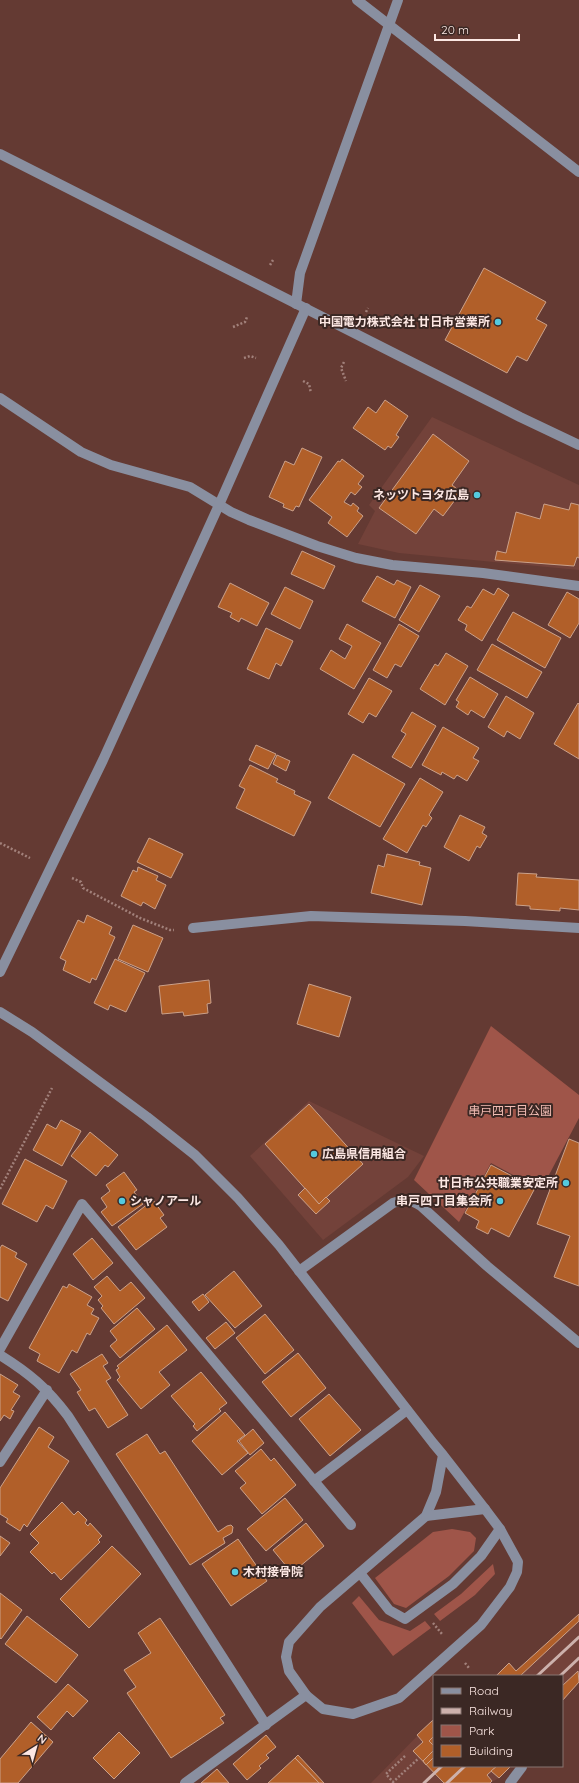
<svg xmlns="http://www.w3.org/2000/svg" width="579" height="1783" font-family="Quicksand,'Noto Sans JP',sans-serif">
<style>
.built{fill:#73423a}
.green{fill:#9f5549}
.building{fill:#b15f29;stroke:#cba18a}
.lines{fill:none;stroke-linecap:round;stroke-linejoin:round}
.path{stroke:#a2817b;stroke-width:2.5;stroke-dasharray:2 2;stroke-linecap:butt}
.minor{stroke:#898fa0;stroke-width:10}
.rail{stroke:#cdb1ac;stroke-width:3}
.poi-dot{fill:#54cade;stroke:#3b2824;stroke-width:1.5}
.labels{text-anchor:middle;stroke-width:4;stroke-linejoin:round;paint-order:stroke}
.poi-label{font-size:12px;font-weight:bold;fill:#fce7e3;stroke:#3b2824;text-anchor:end}
.park-label{font-size:12px;fill:#f1bcb3;stroke:#3b2824}
</style>
<rect width="100%" height="100%" fill="#643a33"/>
<g class="built">
<path d="M432,417l147,68v85l-180,-17 -41,-9 17,-33 -6,-6z"/>
<path d="M309,1101l115,55 -16,21 -85,63 -73,-84z"/>
<path d="M579,1614v68l-17,19v-25h-68l15,-13 7,8 11,-8z"/>
<path d="M433,1720l1,46h77l-12,12 -9,5h-119z"/>
</g>
<g class="green">
<path d="M491,1026l88,69v23l-38,72 -50,-27 -32,59 -45,-42z"/>
<path d="M452,1529l18,3 6,6 -2,13 -25,25 -43,32 -12,-4 -19,-26 58,-46z"/>
<path d="M493,1564l2,10 -20,21 -35,26 -6,-7 27,-20z"/>
<path d="M359,1596l20,24 31,11 15,-10 6,7 -38,28 -41,-53z"/>
</g>
<g class="building">
<path d="M484,268l62,34 -10,17 11,6 -20,36 -10,-5 -10,17 -62,-33z"/>
<path d="M385,400l23,16 -12,19 3,2 -8,11 -3,-2 -3,4 -32,-22 15,-21 8,6z"/>
<path d="M433,434l36,27 -17,24 9,7 -18,24 -9,-7 -18,25 -37,-26z"/>
<path d="M302,448l20,9 -23,50 -3,-1 -3,5 -10,-4 1,-3 -15,-7 16,-36 9,4z"/>
<path d="M342,459l22,17 -6,8 4,3 -7,8 -4,-3 -7,10 7,4 2,-3 6,5 -2,3 6,5 -16,21 -19,-14 4,-6 -23,-17 29,-39 2,1z"/>
<path d="M571,503l8,2v53l-2,-1 -3,9 -79,-6 2,-9 9,2 10,-41 24,7 4,-15 25,6z"/>
<path d="M302,551l33,15 -11,23 -33,-15z"/>
<path d="M377,576l17,9 3,-5 14,7 -16,31 -33,-17z"/>
<path d="M230,583l39,20 -12,23 -16,-8 -2,4 -9,-5 2,-4 -14,-6z"/>
<path d="M420,585l20,11 -21,36 -20,-12z"/>
<path d="M285,587l28,14 -13,28 -29,-15z"/>
<path d="M498,588l11,7 -27,46 -17,-11 2,-5 -9,-5 9,-14 4,2 12,-19 11,6z"/>
<path d="M567,592l12,7v24l-9,15 -22,-13z"/>
<path d="M513,612l48,26 -16,30 -48,-28z"/>
<path d="M347,624l34,19 -27,46 -34,-20 11,-19 14,9 7,-13 -13,-7z"/>
<path d="M399,624l20,12 -18,31 -6,-3 -8,14 -14,-8z"/>
<path d="M266,628l27,13 -12,25 -5,-3 -7,16 -22,-10z"/>
<path d="M492,644l50,28 -15,26 -50,-28z"/>
<path d="M446,653l22,13 -23,39 -25,-16 15,-25 3,2z"/>
<path d="M470,677l28,17 -14,24 -13,-8 -3,5 -12,-8 3,-5 -3,-2z"/>
<path d="M369,678l23,13 -16,26 -7,-4 -6,10 -15,-9z"/>
<path d="M506,696l28,17 -14,26 -13,-8 -3,6 -16,-10z"/>
<path d="M578,703l1,1v55l-25,-15z"/>
<path d="M412,712l24,14 -25,42 -19,-11 14,-23 -5,-3z"/>
<path d="M443,727l36,21 -6,10 6,3 -12,20 -10,-6 -3,4 -12,-7 -1,3 -19,-10z"/>
<path d="M256,745l20,9 -8,15 -19,-9z"/>
<path d="M353,754l52,30 -25,43 -52,-29z"/>
<path d="M277,755l13,6 -4,10 -13,-7z"/>
<path d="M250,765l28,14 -2,3 19,9 -1,3 17,8 -17,34 -58,-28 9,-19 -6,-3z"/>
<path d="M420,778l23,14 -14,23 3,3 -6,9 -3,-2 -16,28 -24,-14z"/>
<path d="M460,815l25,12 -3,6 5,3 -7,12 -3,-2 -8,15 -25,-14z"/>
<path d="M149,838l34,16 -12,24 -34,-16z"/>
<path d="M387,854l33,8 -1,3 12,3 -9,37 -51,-12 7,-28 6,2z"/>
<path d="M138,867l20,9 -2,4 10,5 -11,24 -12,-7 -2,4 -20,-10 12,-26 4,2z"/>
<path d="M518,873l19,1 -1,3 43,3v30l-19,-2v3l-30,-2v-3l-14,-1z"/>
<path d="M87,915l25,12 -3,7 6,3 -19,43 -4,-2 -2,5 -27,-13 3,-9 -6,-3 18,-38 6,3z"/>
<path d="M133,925l30,13 -15,34 -30,-13z"/>
<path d="M115,959l30,14 -19,39 -16,-7 -2,5 -14,-7z"/>
<path d="M209,980l2,23 -4,1 1,9 -24,3 -1,-4 -21,2 -3,-28z"/>
<path d="M309,984l42,13 -12,40 -42,-13z"/>
<path d="M309,1104l54,60 -44,40 -54,-60z"/>
<path d="M61,1120l20,11 -19,35 -29,-16 14,-26 9,5z"/>
<path d="M90,1132l28,23 -10,12 -3,-2 -9,11 -25,-20z"/>
<path d="M569,1139l10,4v143l-25,-9 16,-41 -33,-12z"/>
<path d="M25,1159l42,22 -14,28 -7,-4 -9,17 -35,-18z"/>
<path d="M491,1165l44,23 -26,49 -18,-9 -3,6 -12,-6 3,-7 -14,-8z"/>
<path d="M124,1172l13,18 -3,2 9,12 -31,22 -11,-14 6,-5 -6,-9 9,-7 -4,-6z"/>
<path d="M305,1188l14,16 7,-7 4,4 -14,13 -18,-19z"/>
<path d="M153,1200l11,15 -4,3 7,9 -31,23 -18,-23z"/>
<path d="M92,1238l21,25 -20,17 -20,-26z"/>
<path d="M2,1245l15,8 -2,4 12,7 -19,37 -8,-4v-49z"/>
<path d="M234,1271l28,35 -27,22 -30,-33z"/>
<path d="M107,1276l13,15 11,-9 14,16 -31,26 -13,-16 2,-2 -5,-6 4,-4 -8,-9z"/>
<path d="M69,1284l23,13 -5,8 7,4 -3,5 8,4 -9,17 -3,-2 -10,20 -5,-3 -13,23 -22,-12 3,-7 -11,-6 34,-62 4,2z"/>
<path d="M203,1294l6,8 -10,9 -7,-9z"/>
<path d="M137,1308l18,21 -35,29 -10,-12 7,-6 -7,-9z"/>
<path d="M265,1314l29,36 -29,24 -29,-36z"/>
<path d="M226,1322l9,11 -20,16 -9,-11z"/>
<path d="M167,1325l20,25 -28,22 11,13 -29,24 -24,-29 3,-3 -4,-7 3,-2 -2,-2z"/>
<path d="M298,1353l28,35 -35,29 -29,-35z"/>
<path d="M102,1354l6,9 -5,3 8,12 -5,3 22,34 -20,13 -13,-20 -6,3 -12,-19 4,-2 -11,-16z"/>
<path d="M201,1372l26,31 -8,6 2,2 -24,20 -4,-5 2,-2 -24,-28z"/>
<path d="M0,1374l18,11 -5,7 7,4 -9,14 3,1 -4,8 -6,-4 -4,6z"/>
<path d="M329,1394l32,36 -31,26 -31,-37z"/>
<path d="M225,1412l20,23 -8,6 11,12 -26,22 -30,-34z"/>
<path d="M39,1427l15,10 -6,10 21,14 -42,66 -3,-3 -4,7 -14,-9 2,-3 -8,-5v-26z"/>
<path d="M253,1429l11,14 -14,12 -11,-14z"/>
<path d="M147,1434l13,20 5,-3 53,81 9,-6 4,-1 2,2 -1,6 -9,5 2,5 -35,22 -74,-111z"/>
<path d="M261,1449l10,12 3,-3 22,27 -34,29 -22,-26 6,-5 -11,-12z"/>
<path d="M285,1498l18,22 -37,31 -19,-22z"/>
<path d="M62,1502l12,13 4,-4 9,9 -2,3 3,3 2,-3 12,13 -4,4 2,2 -39,38 -7,-8 -2,2 -22,-22 9,-9 -9,-9z"/>
<path d="M306,1523l18,23 -32,27 -19,-23z"/>
<path d="M0,1536l10,7 -10,13z"/>
<path d="M238,1539l29,42 -36,25 -29,-42z"/>
<path d="M112,1546l29,28 -52,54 -29,-29z"/>
<path d="M0,1593l22,17 -21,29 -1,-1z"/>
<path d="M579,1614v7l-59,55h-24l13,-13 7,8z"/>
<path d="M27,1616l51,39 -22,28 -51,-39z"/>
<path d="M160,1618l65,97 -5,3 4,5 -53,35 -44,-65 9,-6 -12,-17 27,-17 -13,-20z"/>
<path d="M578,1671l1,11 -17,19v-15z"/>
<path d="M68,1684l20,17 -15,16 -6,-6 -16,19 -14,-13z"/>
<path d="M433,1720l1,46h63l-10,9 5,6 -2,2h-46l-31,-32 10,-9 -6,-7z"/>
<path d="M31,1722l22,20 -35,41h-18v-24z"/>
<path d="M119,1732l21,21 -26,26 -21,-21z"/>
<path d="M266,1735l10,12 -10,8 3,3 -10,8 2,2 -14,12 -14,-16z"/>
<path d="M434,1736v10l-5,-5z"/>
<path d="M434,1750v7l-8,8 -3,-4z"/>
<path d="M298,1755l26,28h-5l-24,-25z"/>
<path d="M295,1758l24,25h-51z"/>
<path d="M497,1766h14l-12,12 -8,-7z"/>
<path d="M217,1769l12,14h-28z"/>
</g>
<g class="lines">
<g class="path">
<path d="M270,265l3,-5"/>
<path d="M366,312l2,-4"/>
<path d="M233,327l12,-5 2,-5"/>
<path d="M244,358l6,-2 6,2"/>
<path d="M344,362l-3,6 5,13"/>
<path d="M303,381l6,3 2,9"/>
<path d="M0,843l30,15"/>
<path d="M72,878l9,4 2,6 57,30 30,12h4"/>
<path d="M0,1189l52,-101"/>
<path d="M433,1623l9,11"/>
<path d="M465,1663l4,5"/>
<path d="M405,1756l-19,18 7,8 26,-24"/>
</g>
<g class="minor">
<path d="M357,0l222,172"/>
<path d="M0,154l520,263 59,28"/>
<path d="M296,304l4,-31 98,-273"/>
<path d="M0,398l81,54 30,13 79,22 41,25 18,8 68,26 39,12 36,7 91,8 96,13"/>
<path d="M193,928l118,-12 154,5 114,7"/>
<path d="M0,972l103,-212 116,-255 87,-197"/>
<path d="M0,1012l32,20 115,85 48,38 43,43 41,47 154,198 10,12 42,54 15,20 18,33 -1,10 -7,15 -29,38 -82,73 -46,16 -30,-5 -17,-14 -17,-24 -3,-14 3,-15 31,-35 106,-91 10,-24 7,-37"/>
<path d="M299,1271l94,-68c11,-4 17,-4 28,3l66,60 92,77"/>
<path d="M0,1349l82,-145 269,321"/>
<path d="M0,1355c29,18 47,33 68,61l198,309"/>
<path d="M0,1462l47,-72"/>
<path d="M314,1481l93,-71"/>
<path d="M426,1516l59,-7"/>
<path d="M360,1573l29,37 16,9 48,-35 28,-28 19,-27"/>
<path d="M185,1783l121,-88"/>
<path d="M510,1783l12,-16"/>
</g>
<g class="rail">
<path d="M537,1676l42,-39"/>
<path d="M560,1676l19,-18"/>
<path d="M424,1783l18,-17"/>
<path d="M447,1783l18,-17"/>
</g>
</g>
<g class="poi-dot">
<circle cx="498" cy="322" r="4"/>
<circle cx="477" cy="495" r="4"/>
<circle cx="314" cy="1154" r="4"/>
<circle cx="566" cy="1183" r="4"/>
<circle cx="122" cy="1201" r="4"/>
<circle cx="500" cy="1201" r="4"/>
<circle cx="235" cy="1572" r="4"/>
</g>
<g class="labels">
<g class="poi-label">
<text x="490" y="326">中国電力株式会社 廿日市営業所</text>
<text x="469" y="499">ネッツトヨタ広島</text>
<text x="322" y="1158" text-anchor="start">広島県信用組合</text>
<text x="558" y="1187">廿日市公共職業安定所</text>
<text x="130" y="1205" text-anchor="start">シャノアール</text>
<text x="492" y="1205">串戸四丁目集会所</text>
<text x="243" y="1576" text-anchor="start">木村接骨院</text>
</g>
<g class="park-label">
<text x="510" y="1115">串戸四丁目公園</text>
</g>
</g>
<rect x="433" y="1675" width="130" height="92" fill="#3b2824" stroke="#887470"/>
<rect x="441" y="1688" width="20" height="6" fill="#898fa0" stroke="#887470"/>
<text x="469" y="1695" font-size="12" fill="#fce7e3">Road</text>
<rect x="441" y="1708" width="20" height="6" fill="#cdb1ac" stroke="#887470"/>
<text x="469" y="1715" font-size="12" fill="#fce7e3">Railway</text>
<rect x="441" y="1725" width="20" height="12" fill="#9f5549" stroke="#887470"/>
<text x="469" y="1735" font-size="12" fill="#fce7e3">Park</text>
<rect x="441" y="1745" width="20" height="12" fill="#b15f29" stroke="#887470"/>
<text x="469" y="1755" font-size="12" fill="#fce7e3">Building</text>
<g transform="translate(36 1747) rotate(37)" stroke="#3b2824" stroke-width="3" paint-order="stroke">
<path d="M0-3L7 15L0 10L-7 15Z" fill="#fce7e3"/>
<text y="-6" font-size="11" font-weight="bold" text-anchor="middle" fill="#fce7e3">N</text>
</g>
<path d="M435 34v6h84v-6" fill="none" stroke="#fce7e3" stroke-width="2"/>
<text x="441" y="34" font-size="12" fill="#fce7e3" stroke="#3b2824" stroke-width="3" paint-order="stroke">20 m</text>
</svg>
